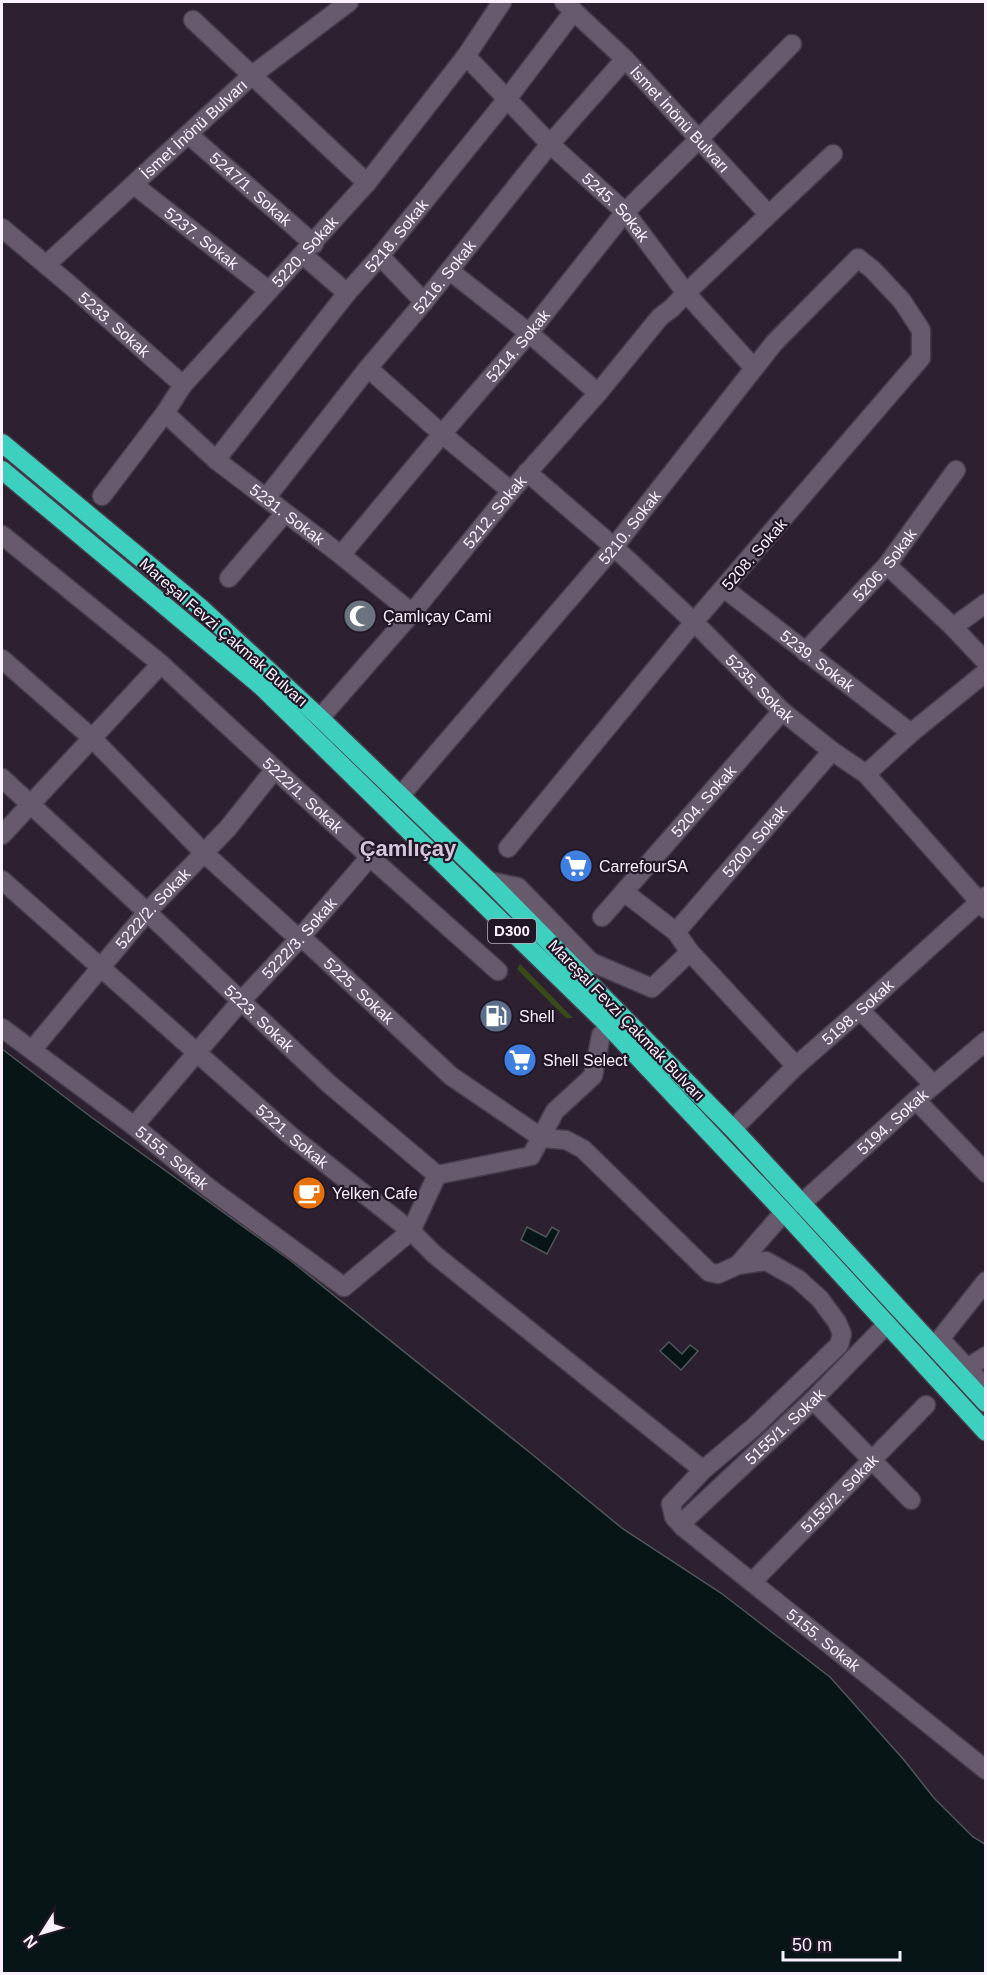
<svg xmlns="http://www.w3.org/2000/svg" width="987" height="1975" font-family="Arial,sans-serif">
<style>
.green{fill:#394b19}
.water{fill:#071516;stroke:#50575b;stroke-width:1.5}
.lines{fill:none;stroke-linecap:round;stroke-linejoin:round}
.street-casing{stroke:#463c4b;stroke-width:21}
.secondary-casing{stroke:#463c4b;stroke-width:21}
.highway-casing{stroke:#463c4b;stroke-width:21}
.street{stroke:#675a6d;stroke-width:18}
.secondary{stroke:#675a6d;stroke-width:18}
.highway{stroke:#3ed0be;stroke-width:18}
.labels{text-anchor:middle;stroke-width:4.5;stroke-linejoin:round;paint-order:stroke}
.shield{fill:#221727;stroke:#b8b0bd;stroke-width:1.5}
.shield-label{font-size:15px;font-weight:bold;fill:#f9f1fd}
.street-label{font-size:16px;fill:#f9f1fd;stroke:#221727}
.poi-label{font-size:16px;fill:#f9f1fd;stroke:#221727;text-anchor:start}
.district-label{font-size:22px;font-weight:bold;fill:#d5c6dc;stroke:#221727}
</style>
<rect width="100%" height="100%" fill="#2c2031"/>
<path class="green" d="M520,964l53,54h-7l-49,-49z"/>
<g class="water">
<path d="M2,1049l89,68 200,144 237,190 95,78 98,64 109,84 74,83 30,38 39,39 12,7v129h-983z"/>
<path d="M527,1227l19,10 6,-10 7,4 -12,23 -26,-14z"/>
<path d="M669,1342l13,12 8,-9 8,6 -17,19 -21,-19z"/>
</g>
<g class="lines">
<defs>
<g id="street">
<path id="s1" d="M564,2l61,57 143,155"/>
<path d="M193,20l174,163"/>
<path id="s2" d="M466,56l84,88 75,68 61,81 68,75"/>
<path id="s3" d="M189,135l125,109"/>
<path id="s4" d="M134,185l134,105"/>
<path id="s5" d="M2,228l68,57 113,100"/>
<path d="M303,255l44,38"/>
<path d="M380,256l44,46"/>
<path id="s6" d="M46,265l205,-189 98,-74"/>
<path d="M450,271l79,62 69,60"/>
<path d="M368,368l74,66 69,57"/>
<path id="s7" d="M165,413l51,47 125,95 71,58"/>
<path id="s8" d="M216,460l131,-167 33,-37 127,-157 67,-88"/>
<path id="s9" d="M527,472l87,75 80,75 88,89 50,40 34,23 120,135"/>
<path id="s10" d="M102,496l63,-83 18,-28 184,-202 99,-127 36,-54"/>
<path id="s11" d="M266,498l102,-130 56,-66 126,-158 75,-85"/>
<path id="s12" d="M2,535l159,129 209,193 128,114"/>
<path id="s13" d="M341,555l101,-121 87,-101 96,-121 73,-72 94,-96"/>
<path d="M887,565l66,62 33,35"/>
<path d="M229,578l56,-65"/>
<path id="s14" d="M725,589l186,144"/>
<path d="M953,627l33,-24"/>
<path id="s15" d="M805,652l82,-87 69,-95"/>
<path id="s16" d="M2,659l90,79 112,115 95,86 10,5 142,132 91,62 24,2 17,9 126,123 9,2 20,-9 28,-4 32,18 22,20 17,23 5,12 -3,11 -85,82 -51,43 -32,34"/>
<path id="s17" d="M320,718l92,-105 99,-122 87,-98 62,-76 12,-9 14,-15 147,-139"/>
<path d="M866,774l45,-41 75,-61"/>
<path id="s18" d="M2,778l145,134 181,171 109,92"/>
<path id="s19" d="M401,795l213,-248 160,-204 84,-85 15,12 29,31 19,29v28l-227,264 -186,226"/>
<path d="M2,835l159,-171"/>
<path id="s20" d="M2,880l289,256 120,95 24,24 268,215"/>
<path d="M489,881l29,6 73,75 61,26 38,-36"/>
<path d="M624,892l52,40 14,20 106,114"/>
<path id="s21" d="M602,917l180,-206"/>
<path id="s22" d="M676,932l156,-181"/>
<path d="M860,1010l74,75"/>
<path id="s23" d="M32,1050l115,-138 81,-84 47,-59"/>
<path d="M916,1100l70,73"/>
<path id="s24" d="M134,1126l107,-125 58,-62 71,-82"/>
<path id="s25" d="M733,1129l63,-63 64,-56 126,-114"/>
<path d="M437,1175l94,-19 24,-45 38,-35 8,-41"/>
<path d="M738,1265l46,-53"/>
<path d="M986,1281l-46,58 46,49"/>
<path d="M344,1287l67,-56 26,-56"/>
<path d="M967,1368l19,-12"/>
<path d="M813,1400l98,100"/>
<path id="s26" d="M683,1527l3,-8 127,-119 74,-76"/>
<path id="s27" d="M753,1581l173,-176"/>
</g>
<g id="secondary">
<path id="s28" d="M2,1028l132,98 75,62 135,99"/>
<path id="s29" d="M801,1204l115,-104 70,-59"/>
<path id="s30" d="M671,1504l3,13 9,10 303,243"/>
</g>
<g id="highway">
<path d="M2,443l200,166 118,109 169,163 244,248 253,274"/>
<path d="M2,470l259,216 232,227 111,108 180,191 202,220"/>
</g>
</defs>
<use href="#street" class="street-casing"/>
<use href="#secondary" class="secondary-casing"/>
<use href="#highway" class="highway-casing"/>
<use href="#street" class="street"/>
<use href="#secondary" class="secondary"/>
<use href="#highway" class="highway"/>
</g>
<defs>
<symbol id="mosque-disc" viewBox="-11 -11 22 22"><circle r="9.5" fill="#6b7280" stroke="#221727"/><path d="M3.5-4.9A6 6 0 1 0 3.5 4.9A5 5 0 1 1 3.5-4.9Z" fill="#fff"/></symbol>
<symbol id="supermarket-disc" viewBox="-11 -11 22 22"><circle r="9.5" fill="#3f7fe0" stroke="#221727"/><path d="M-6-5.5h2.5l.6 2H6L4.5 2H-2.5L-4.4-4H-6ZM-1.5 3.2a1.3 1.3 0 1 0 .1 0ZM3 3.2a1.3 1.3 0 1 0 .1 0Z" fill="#fff"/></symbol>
<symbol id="fuel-disc" viewBox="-11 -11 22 22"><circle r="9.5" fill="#5c6f8a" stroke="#221727"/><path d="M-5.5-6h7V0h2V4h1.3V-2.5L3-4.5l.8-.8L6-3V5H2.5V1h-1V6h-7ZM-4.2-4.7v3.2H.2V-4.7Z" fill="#fff"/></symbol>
<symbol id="cafe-disc" viewBox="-11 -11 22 22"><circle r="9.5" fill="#e8710a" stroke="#221727"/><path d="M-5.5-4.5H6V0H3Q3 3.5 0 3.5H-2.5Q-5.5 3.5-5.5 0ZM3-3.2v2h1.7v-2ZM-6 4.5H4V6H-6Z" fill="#fff"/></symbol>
</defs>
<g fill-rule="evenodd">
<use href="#mosque-disc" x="341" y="597" width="38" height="38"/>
<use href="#supermarket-disc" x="557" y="847" width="38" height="38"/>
<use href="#fuel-disc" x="477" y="997" width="38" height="38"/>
<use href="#supermarket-disc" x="501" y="1041" width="38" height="38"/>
<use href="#cafe-disc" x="290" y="1174" width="38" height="38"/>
</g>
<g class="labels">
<rect class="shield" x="488" y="919" width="48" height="24" rx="4.5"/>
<g class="shield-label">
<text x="512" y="936">D300</text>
</g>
<g class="street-label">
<text dy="6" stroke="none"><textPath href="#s1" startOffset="165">İsmet İnönü Bulvarı</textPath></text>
<text dy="6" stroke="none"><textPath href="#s6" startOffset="201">İsmet İnönü Bulvarı</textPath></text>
<text dy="6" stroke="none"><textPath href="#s3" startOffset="82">5247/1. Sokak</textPath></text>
<text dy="6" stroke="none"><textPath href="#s2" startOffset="213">5245. Sokak</textPath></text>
<text dy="6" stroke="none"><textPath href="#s8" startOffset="288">5218. Sokak</textPath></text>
<text dy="6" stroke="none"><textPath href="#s4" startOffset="86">5237. Sokak</textPath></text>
<text dy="6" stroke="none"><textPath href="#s10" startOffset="318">5220. Sokak</textPath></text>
<text dy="6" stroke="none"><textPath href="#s11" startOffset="284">5216. Sokak</textPath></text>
<text dy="6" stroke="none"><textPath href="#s5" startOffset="148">5233. Sokak</textPath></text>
<text dy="6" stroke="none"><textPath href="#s13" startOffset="274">5214. Sokak</textPath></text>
<text dy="6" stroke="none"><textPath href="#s17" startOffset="270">5212. Sokak</textPath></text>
<text dy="6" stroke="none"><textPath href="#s7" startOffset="159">5231. Sokak</textPath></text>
<text dy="6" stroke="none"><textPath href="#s19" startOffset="352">5210. Sokak</textPath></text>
<text transform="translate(754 554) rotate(-49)" y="6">5208. Sokak</text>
<text dy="6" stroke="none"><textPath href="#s15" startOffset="118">5206. Sokak</textPath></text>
<text transform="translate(224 632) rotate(41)" y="6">Mareşal Fevzi Çakmak Bulvarı</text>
<text dy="6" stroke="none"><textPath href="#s14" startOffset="117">5239. Sokak</textPath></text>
<text dy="6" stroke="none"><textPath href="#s9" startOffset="318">5235. Sokak</textPath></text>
<text dy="6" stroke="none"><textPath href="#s12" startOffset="398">5222/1. Sokak</textPath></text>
<text dy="6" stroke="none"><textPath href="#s21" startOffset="154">5204. Sokak</textPath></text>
<text dy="6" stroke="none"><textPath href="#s22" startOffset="120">5200. Sokak</textPath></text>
<text dy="6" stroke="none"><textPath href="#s23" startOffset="186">5222/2. Sokak</textPath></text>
<text dy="6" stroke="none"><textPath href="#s24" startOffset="250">5222/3. Sokak</textPath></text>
<text dy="6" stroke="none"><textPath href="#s16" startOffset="488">5225. Sokak</textPath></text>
<text dy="6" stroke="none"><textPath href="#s25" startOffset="171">5198. Sokak</textPath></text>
<text dy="6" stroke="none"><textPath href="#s18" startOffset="352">5223. Sokak</textPath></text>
<text transform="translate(627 1020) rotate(46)" y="6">Mareşal Fevzi Çakmak Bulvarı</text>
<text dy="6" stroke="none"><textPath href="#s29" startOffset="123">5194. Sokak</textPath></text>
<text dy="6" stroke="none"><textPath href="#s20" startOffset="387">5221. Sokak</textPath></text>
<text dy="6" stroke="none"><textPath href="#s28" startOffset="214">5155. Sokak</textPath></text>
<text dy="6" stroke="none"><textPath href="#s26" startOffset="144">5155/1. Sokak</textPath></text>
<text dy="6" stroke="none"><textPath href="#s27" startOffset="123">5155/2. Sokak</textPath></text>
<text dy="6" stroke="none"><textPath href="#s30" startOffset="207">5155. Sokak</textPath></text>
</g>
<g class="poi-label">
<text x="383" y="622">Çamlıçay Cami</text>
<text x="599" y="872">CarrefourSA</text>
<text x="519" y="1022">Shell</text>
<text x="543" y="1066">Shell Select</text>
<text x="332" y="1199">Yelken Cafe</text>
</g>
<g class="district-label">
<text x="408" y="856">Çamlıçay</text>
</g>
</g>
<rect width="987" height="1975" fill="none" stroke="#f9f1fd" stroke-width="6"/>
<g transform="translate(42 1933) rotate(233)" stroke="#221727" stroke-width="4.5" paint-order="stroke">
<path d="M0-4.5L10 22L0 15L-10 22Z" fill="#f9f1fd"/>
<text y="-9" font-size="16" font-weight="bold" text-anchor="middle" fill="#f9f1fd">N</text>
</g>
<path d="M783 1951v9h117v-9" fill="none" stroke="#f9f1fd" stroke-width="3"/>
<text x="792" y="1951" font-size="18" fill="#f9f1fd" stroke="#221727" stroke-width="4.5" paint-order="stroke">50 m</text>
</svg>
